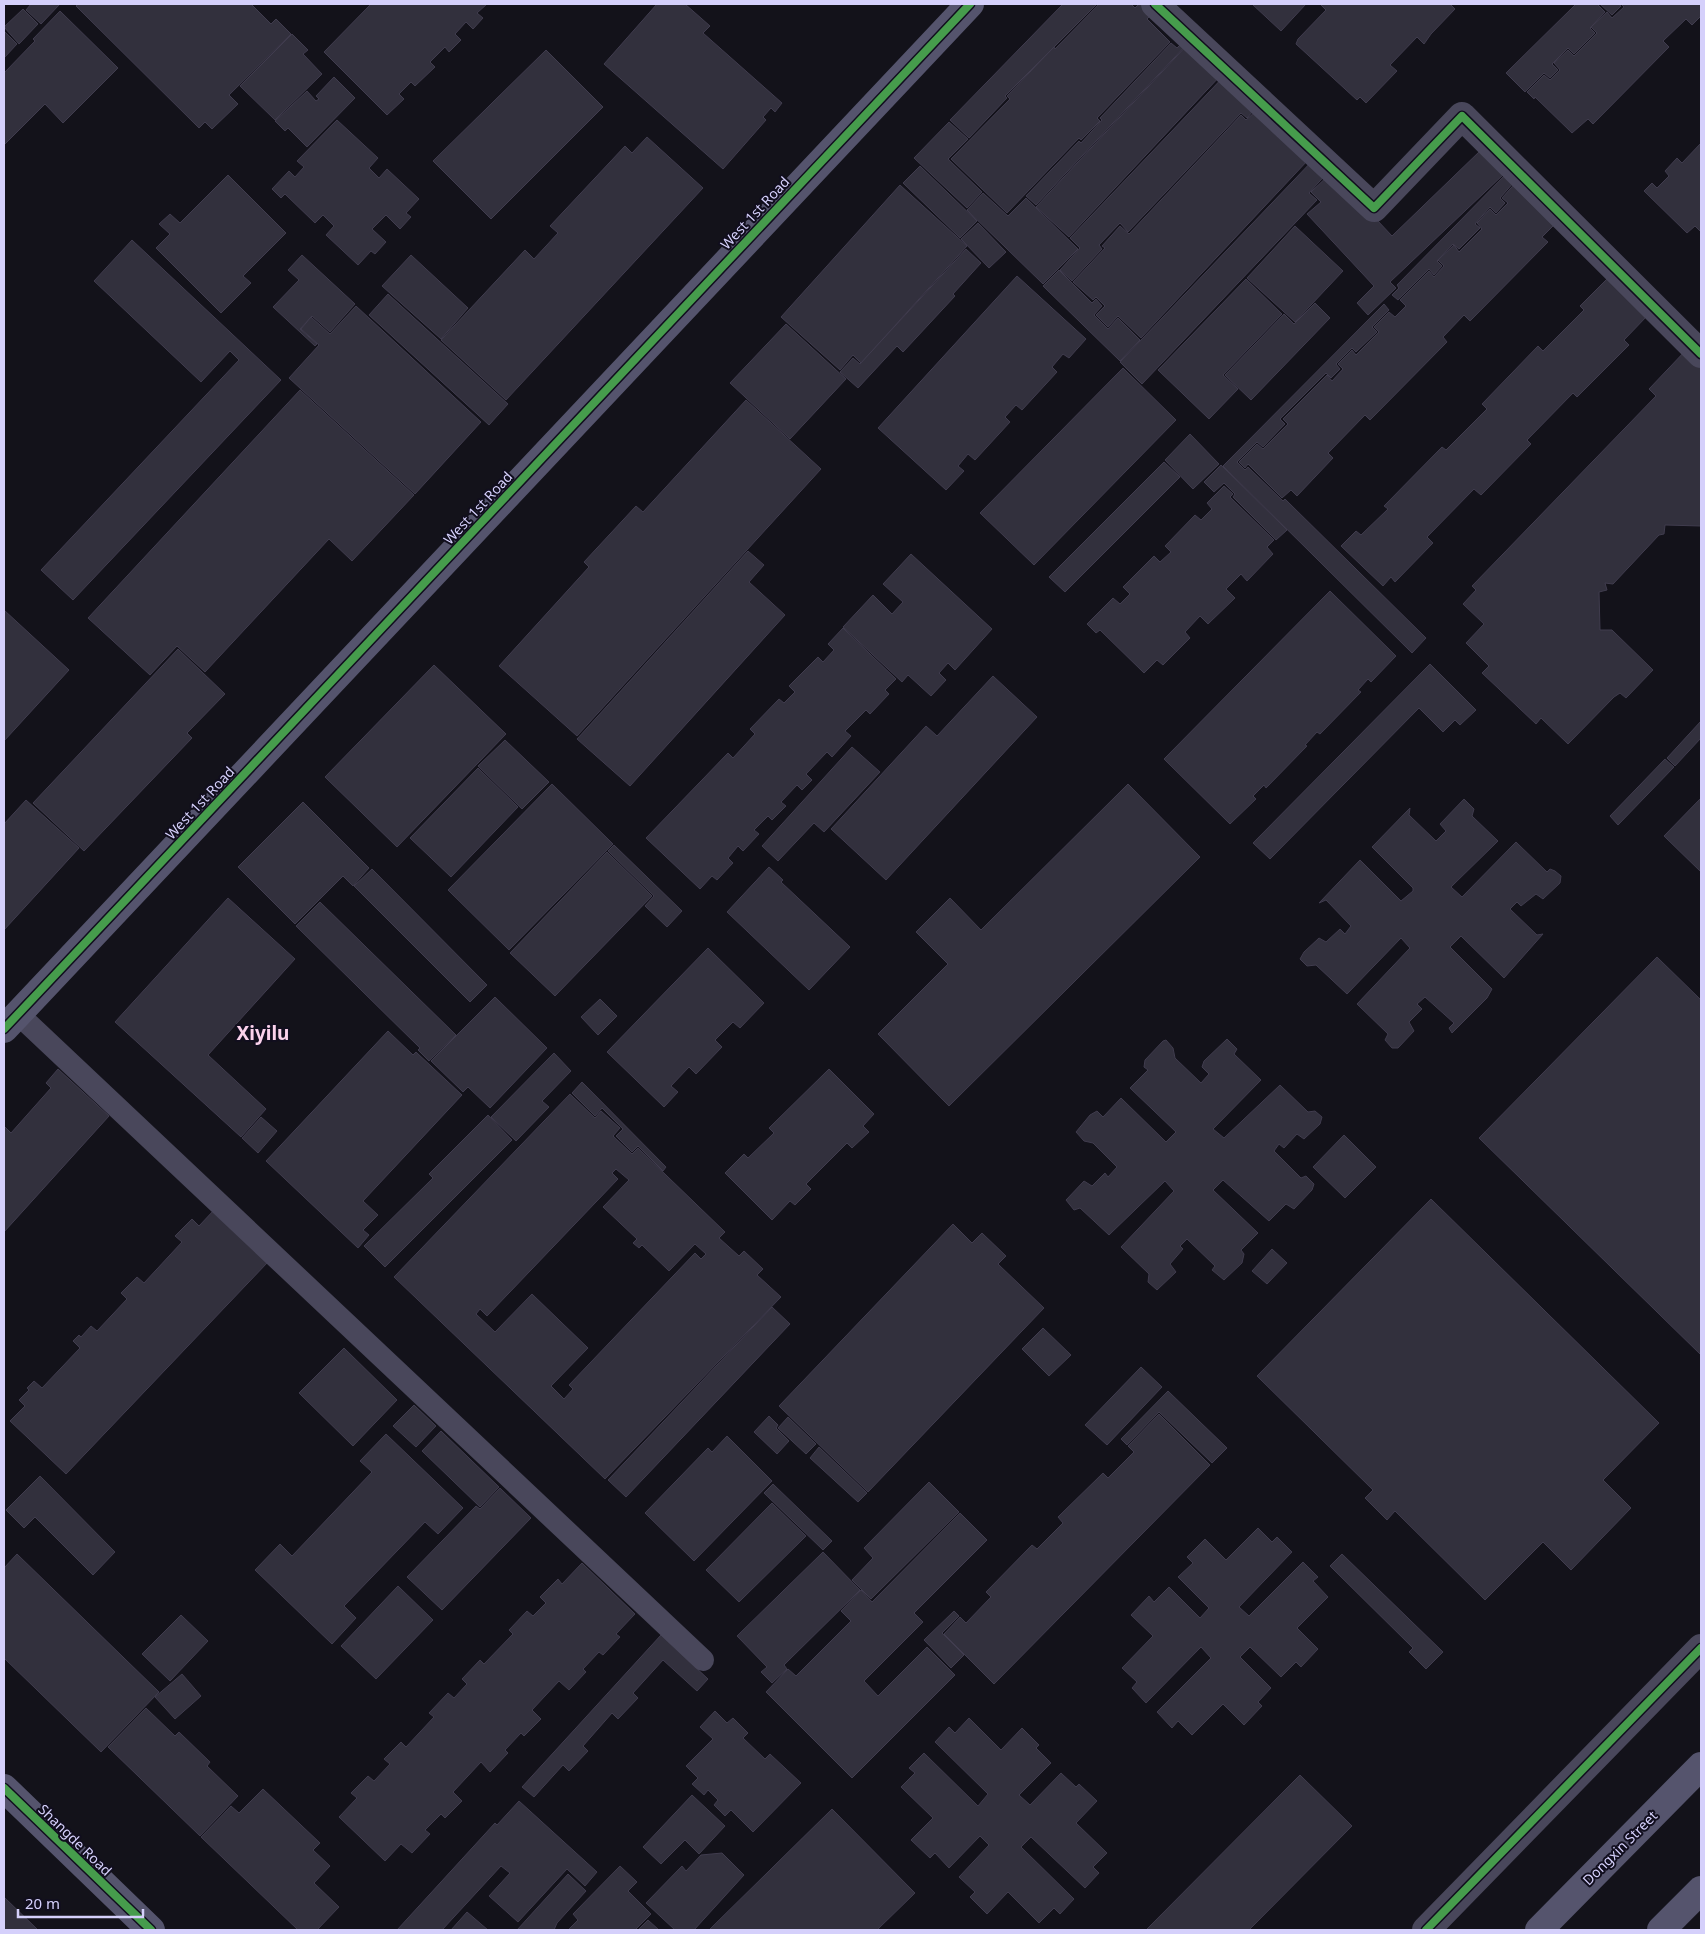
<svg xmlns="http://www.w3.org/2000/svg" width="1705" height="1934" font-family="'Noto Sans',sans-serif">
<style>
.building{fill:#32303d;stroke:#403c4e;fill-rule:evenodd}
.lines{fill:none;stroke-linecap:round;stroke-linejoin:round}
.lane{stroke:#49475b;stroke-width:22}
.street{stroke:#49475b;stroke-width:28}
.secondary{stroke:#55546d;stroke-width:28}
.cycleway-casing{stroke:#110e1e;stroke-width:11}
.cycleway{stroke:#469c4c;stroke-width:8}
.labels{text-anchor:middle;stroke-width:4;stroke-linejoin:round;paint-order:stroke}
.street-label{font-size:14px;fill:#d5d0fb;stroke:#110e1e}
.district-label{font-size:19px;font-weight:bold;fill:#fbd2eb;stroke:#110e1e}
</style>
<rect width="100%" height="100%" fill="#13121a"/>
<g class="building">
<path d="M31,4h29l-19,20 -15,-14z"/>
<path d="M78,4h173l20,20 5,-5 15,15 -62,61 9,9 -26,25 -7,-7 -6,6 -123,-122z"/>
<path d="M371,4h116l-10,9 6,5 -10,11 -7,-7 -11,12 6,6 -12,12 -4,-5 -15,15 5,5 -20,19 -4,-4 -12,12 5,5 -17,16 -63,-63z"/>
<path d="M657,4h28l25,22 -7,7 79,70 -7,9 -4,-4 -8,9 3,3 -43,49 -119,-105z"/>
<path d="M1063,4h34l-92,92 2,2 -38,40 -19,-18z"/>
<path d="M1099,4h32l4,4 4,-4h13l5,5 -10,10 23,23 -73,76 3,3 -19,19 -2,-2 -72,75 -56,-54 59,-60 -3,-3 47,-49 1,2z"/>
<path d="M1252,4h54l-25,27z"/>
<path d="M1320,4h130l5,5 -24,25 -7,10 -7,-7 -27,28 7,6 -31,32 -6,-6 -3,3 -61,-56 2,-5 28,-29z"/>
<path d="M1576,4h21l8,8 -15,16 5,5 -21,21 -6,-6 -16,16 6,6 -8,8 -6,-5 -19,19 -19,-19z"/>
<path d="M1600,4h18l3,2 -9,9z"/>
<path d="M1621,4h80v12l-9,9 -6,-6 -23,22 6,6 -76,77 -5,-5 -16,14 -37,-36 -1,2 -7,-7 17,-17 6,5 10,-10 -6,-7 14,-13 6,6 23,-23 -6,-6 16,-15 5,6 12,-11z"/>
<path d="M23,9l15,15 -19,20 -15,-17z"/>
<path d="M60,11l58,57 -55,55 -18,-19 -41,41v-72l31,-32 -2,-2z"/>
<path d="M4,31l13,13 -13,14z"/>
<path d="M292,34l16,16 -5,4 19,20 -47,46 -35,-34z"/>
<path d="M1186,39l3,3 -153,163 -10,-9 53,-55 2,2 21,-23 -2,-2 71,-75 6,5z"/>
<path d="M1189,43l33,31 -153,163 -33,-30z"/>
<path d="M546,50l57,57 -112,112 -58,-58z"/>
<path d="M1229,71l32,31 -14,16 -6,-5 -113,119 -8,-9 -21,22 3,4 -30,32 -12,-11 20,-22 -10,-10z"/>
<path d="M334,77l21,21 -48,49 -19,-19 -3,3 -10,-10 32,-30 9,10 3,-2 -3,-3z"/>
<path d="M1257,110l52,49 -168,179 -23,-22 -10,11 -12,-12 9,-9 -9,-9 -3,3 -20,-18 32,-34 -3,-2 18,-20 9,8 112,-119 5,5z"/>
<path d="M337,120l41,38 -9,10 10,10 8,-9 32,30 -13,14 5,4 -11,12 -14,-14 -14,14 14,13 -11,12 -4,-3 -13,14 -32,-30 8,-9 -11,-11 -8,8 -30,-29 -4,4 -9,-9 17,-18 6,6 9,-10 -7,-6z"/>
<path d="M949,122l19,17 -20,20 34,33 -15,16 -53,-50z"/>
<path d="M647,137l56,51 -197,212 -65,-60 84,-90 9,9 24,-26 -8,-7 75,-80 7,7z"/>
<path d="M1701,143v89l-6,-6 -8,7 -43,-42 8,-8 5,5 12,-12 -4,-5 12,-13 5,5z"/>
<path d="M1481,150l23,24 -114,108 6,6 -28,27 -11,-12 17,-17 -67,-72 14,-12 -10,-10 21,-20 60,64z"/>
<path d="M1315,158l14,13 -20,22 8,7 -175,184 -22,-22z"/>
<path d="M920,166l57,55 -17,17 -57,-55z"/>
<path d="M1507,173l8,8 -15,17 5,5 -9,10 -6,-6 -15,17 5,4 -21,21 -6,-5 -16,17 5,5 -8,9 -5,-6 -31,31 -6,-5 7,-7 -2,-3z"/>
<path d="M228,175l58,58 -43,43 8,7 -30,30 -65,-65 14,-14 -11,-10 11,-10 10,9z"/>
<path d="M1518,180l39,42 -15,15 6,5 -78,79 -6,-6 -21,22 4,5 -77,78 -5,-5 -37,38 5,5 -36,38 -6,-6 -9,8 -34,-34 -3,4 -6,-6 18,-18 6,5 25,-25 -5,-5 44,-44 5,6 11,-12 -5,-5 14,-14 4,5 23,-23 -5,-5 15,-15 6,5 11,-11 -6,-6 29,-29 5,6 10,-11 -6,-6 16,-15 5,7 23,-23 -5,-6 13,-14 6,6 12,-12 -6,-5z"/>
<path d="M900,185l67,61 -106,117 -8,-8 -13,15 -59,-53z"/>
<path d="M983,193l25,23 18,-18 52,51 -35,35 -76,-74z"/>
<path d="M978,223l28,29 -17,16 -28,-29z"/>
<path d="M1295,226l48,45 -48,51 -48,-44z"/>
<path d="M132,240l149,140 -208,220 -32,-30 198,-210 -9,-9 -29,31 -107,-101z"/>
<path d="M966,249l15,14 -28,31 2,2 -52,56 -6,-6 -39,42 -18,-16 13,-14 7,6z"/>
<path d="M302,255l53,49 -25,28 -18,-16 -12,13 17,15 -2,2 -42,-39 26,-27 -11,-10z"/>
<path d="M411,255l57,53 -27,31 -59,-53z"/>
<path d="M1059,270l33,33 4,-4 6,7 -8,9 14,14 10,-11 22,22 -20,21 -77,-75z"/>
<path d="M1613,273l35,42 -24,25 5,5 -52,52 -4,-4 -46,47 4,4 -50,51 -7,-6 -47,48 6,6 -38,39 -4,-5 -8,9 -42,-40 15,-15 5,4 27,-26 -4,-3 58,-59 4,3 41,-41 -5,-5 56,-58 5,5 41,-41 -4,-4z"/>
<path d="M1017,276l69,63 -17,19 -6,-4 -11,13 5,5 -35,38 -6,-5 -11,12 5,5 -35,38 -7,-6 -10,12 6,5 -18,19 -68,-62z"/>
<path d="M1246,279l36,35 -59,61 15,14 -29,30 -51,-49z"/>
<path d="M388,294l120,110 -19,21 -120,-110z"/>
<path d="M1315,303l15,15 -79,82 -26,-25 59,-61 10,10z"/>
<path d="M1384,304l5,6 -17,17 5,5 -21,20 -4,-4 -16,16 4,5 -9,9 -5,-5 -46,46 5,5 -22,23 -6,-5 -20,20 8,8 3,-3 35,34 2,-2 141,139 -14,15 -189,-187z"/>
<path d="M356,306l125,116 -66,72 -126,-116 30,-33 -18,-16 10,-12 19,17z"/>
<path d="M786,324l60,55 -56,60 -60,-56z"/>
<path d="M1687,349l14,14v163l-36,-1 -1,9 -5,1 -46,49 -8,-1 2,7 -8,2 1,38h12l41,40 -27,28 -6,-5 -6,4 -46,47 -27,-26 -5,6 -54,-51 7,-7 -23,-23 18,-19 -21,-20 13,-14 -4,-4 184,-190 -7,-7z"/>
<path d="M1123,368l53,52 -142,145 -54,-52z"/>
<path d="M300,390l114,105 -62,66 -23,-22 -124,133 -28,-26 -27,29 -62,-57z"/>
<path d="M746,400l75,69 -244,267 -78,-70 90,-99 -5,-5 52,-56 7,6z"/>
<path d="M1190,434l29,30 -26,25 -28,-29z"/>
<path d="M1164,462l16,15 -115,115 -16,-15z"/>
<path d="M1221,465l66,65 -11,10 -43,-43 2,-3 -11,-11 -10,9 -10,-10z"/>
<path d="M1224,486l9,8 -3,3 44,43 -7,7 6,7 -26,27 -6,-7 -15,15 9,9 -27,26 -8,-8 -15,16 5,6 -27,27 -6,-5 -13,13 -44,-43 -4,3 -9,-9 26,-26 7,6 10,-10 -7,-7 31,-31 6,6 11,-10 -6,-6 30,-31 6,5 11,-11 -5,-6z"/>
<path d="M748,551l16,14 -15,17 36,33 -155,171 -53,-47z"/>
<path d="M911,554l81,75 -37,41 -7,-7 -9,10 7,7 -15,16 -23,-21 -6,7 -59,-55 30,-32 19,19 11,-12 -20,-18z"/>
<path d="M1330,591l66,65 -25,26 -3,-3 -10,11 3,2 -41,42 -3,-2 -12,13 2,1 -41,42 -2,-3 -11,11 3,3 -26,25 -66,-65z"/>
<path d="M4,610l65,60 -65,71z"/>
<path d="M843,628l53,51 -11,11 4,4 -19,20 -4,-4 -21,21 6,5 -19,21 -5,-5 -21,22 6,6 -10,10 -5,-5 -16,17 5,4 -14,14 -4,-4 -14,14 5,4 -16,17 -5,-5 -10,12 5,5 -16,17 -5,-4 -12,13 -54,-51 82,-85 5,5 22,-24 -5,-5 29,-30 5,4 11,-11 -6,-6 29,-29 5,5 11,-12 -6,-6z"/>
<path d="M178,649l47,45 -38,39 5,5 -108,113 -51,-48z"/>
<path d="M1430,664l46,46 -16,15 -5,-5 -12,12 -24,-24 -149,151 -17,-16z"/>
<path d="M434,665l72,69 -109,113 -72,-70z"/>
<path d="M993,676l44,41 -151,163 -55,-51 95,-103 11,10z"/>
<path d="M1701,721v17l-26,28 -8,-8z"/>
<path d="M505,740l44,42 -27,27 -44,-43z"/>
<path d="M852,747l28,25 -56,60 -10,-9 -36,38 -16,-15z"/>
<path d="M1665,759l9,8 -56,58 -8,-9z"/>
<path d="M478,768l40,39 -67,70 -41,-39z"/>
<path d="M552,784l61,60 -104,106 -61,-60z"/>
<path d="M1128,784l72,73 -251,249 -71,-72 70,-70 -32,-32 34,-34 31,32z"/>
<path d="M1701,798v74l-37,-36z"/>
<path d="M1464,799l10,10 -2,7 26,25 -47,46 11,10 54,-55 31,30 3,-3 5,2 6,5 -1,7 -17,16 -7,-5 -15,12 -4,-4 -7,7 27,26 6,-1 -39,44 -43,-42 -11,11 42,42 -5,9 -35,35 -3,-5 5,-5 -29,-26 -8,7 5,5 -13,13 5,9 -16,17h-6l-7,-8 3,-6 -31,-30 53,-56 -9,-10 -54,56 -31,-29 -9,1 -7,-7 4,-7 15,-14 7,4 14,-13 5,5 6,-8 -25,-26 -7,3 41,-43 41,41 12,-10v-3l-41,-41 38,-39 -1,7 27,26 10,-10 -6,-7z"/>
<path d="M26,800l53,48 -75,82v-106z"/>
<path d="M303,802l66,66 -16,18 -10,-10 -48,48 -57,-57z"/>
<path d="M614,845l68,66 -15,16 -22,-21 9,-10 -46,-45z"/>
<path d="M607,852l45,44 -97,100 -45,-43z"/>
<path d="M769,867l14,13 -2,2 69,65 -41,43 -82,-78z"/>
<path d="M372,869l115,116 -17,17 -116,-116z"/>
<path d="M228,898l67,61 -87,96 58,54 -25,28 -126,-115z"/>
<path d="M320,902l136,133 -27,26 -11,-11 2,-2 -124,-122z"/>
<path d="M708,948l56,55 -24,25 -7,-6 -18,18 7,7 -26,27 -7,-7 -18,19 7,6 -14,15 -57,-55z"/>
<path d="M1657,957l44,43v355l-222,-217z"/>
<path d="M495,997l52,51 -57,60 -22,-21 -5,5 -32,-31z"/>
<path d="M600,999l17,17 -19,19 -17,-18z"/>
<path d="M388,1031l25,24 3,-3 46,43 -99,106 15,14 -15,15 6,5 -11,13 -92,-87z"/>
<path d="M1227,1039l10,10 -3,5 27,26 -48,49 11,9 56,-53 28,27 7,-1 7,6 -2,7 -16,15 -7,-5 -13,14 -5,-4 -5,7 27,27 5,-2 8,8 -2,6 -18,19 -8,-5 -17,17 -46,-41 -10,10 45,43 -17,17 3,4 -2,9 -18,17 -12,-10 3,-4 -28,-27 -7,7 3,3 -13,15 6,8 -19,18 -9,-8 1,-8 -28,-27 53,-56 -9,-10 -56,54 -29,-27 -6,2 -8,-10 18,-19 8,5 13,-13 3,4 9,-10 -24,-24 -9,-2 -8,-9 14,-17 7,-4 6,6 18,-19 45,44 10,-10 -46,-44 18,-18 -4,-3 1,-7 18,-19 3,-1 7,8 2,10 26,25 8,-9 -7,-7 2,-6z"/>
<path d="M554,1053l17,18 -29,30 7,6 -33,34 -25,-24z"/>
<path d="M58,1069l51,47 -105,116v-104l1,-1 6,6 40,-45 -5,-5z"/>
<path d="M829,1069l45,45 -11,12 6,6 -17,16 -5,-5 -41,41 5,5 -16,16 -5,-4 -18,19 -47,-47 19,-19 4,4 26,-25 -5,-5z"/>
<path d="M582,1082l84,85 -3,4 -25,-25 -6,6 -16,-16 7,-7 -21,-21 -7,8 -23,-23z"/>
<path d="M570,1094l25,24 6,-7 19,17 -7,8 19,18 6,-6 87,84 -6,6 20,18 5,-5 19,18 -6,6 24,22 -176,182 -211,-202zM616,1169l13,11 -26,27 34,32 -4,4 6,5 3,-3 27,26 26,-27 11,10 -5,5 -6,-6 -126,132 4,4 -9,10 -13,-13 37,-38 -56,-54 -37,38 -19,-18 4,-5 7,7 131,-137 -6,-6z"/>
<path d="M488,1115l24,25 -127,127 -21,-21 69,-68 -4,-4z"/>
<path d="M261,1117l16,14 -19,22 -16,-15z"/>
<path d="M1344,1135l32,32 -31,31 -32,-31z"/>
<path d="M1431,1199l228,224 -56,57 28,28 -60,62 -28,-28 -58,58 -90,-89 -8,9 -22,-22 8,-8 -116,-114z"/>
<path d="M214,1210l54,52 -202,212 -56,-53 15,-15 -6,-6 10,-10 -2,-2 7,-7 8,7 38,-40 -7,-7 6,-6 2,2 10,-11 6,5 30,-32 -6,-6 16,-16 7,6 38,-41 -7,-6 17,-17 7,7z"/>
<path d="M953,1224l19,19 10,-10 24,23 -8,8 46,44 -176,184 -89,-86z"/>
<path d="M1272,1249l15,14 -20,21 -15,-13z"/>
<path d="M772,1307l18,17 -164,173 -18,-17z"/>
<path d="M1043,1328l28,27 -22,21 -27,-27z"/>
<path d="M344,1348l53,52 -44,46 -54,-53z"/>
<path d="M1141,1367l21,20 -55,58 -22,-20z"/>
<path d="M1168,1391l59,57 -15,15 -53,-51 -32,33 -6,-6z"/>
<path d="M414,1405l22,21 -20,21 -23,-21z"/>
<path d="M1159,1414l51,51 -216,219 -50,-50 16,-17 6,6 25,-26 -5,-5 46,-47 5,4 26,-26 -5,-6 45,-44 5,5 26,-26 -6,-6z"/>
<path d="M769,1416l9,9 -2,3 13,13 -12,13 -23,-22z"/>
<path d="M788,1417l28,27 -10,10 -28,-26z"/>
<path d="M441,1431l58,56 -19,20 -58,-56z"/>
<path d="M386,1434l77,74 -25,26 -13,-12 -81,84 12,12 -24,26 -77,-74 25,-26 12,12 80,-84 -12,-11z"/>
<path d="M727,1436l45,45 -78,80 -49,-48 63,-65 4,4z"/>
<path d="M819,1447l48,46 -9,9 -48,-44z"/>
<path d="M40,1476l75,76 -22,23 -58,-58 -11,11 -18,-18z"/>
<path d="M929,1482l30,30 -88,87 -19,-19 21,-22 -9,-10z"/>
<path d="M773,1484l59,57 -9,9 -59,-57z"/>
<path d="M500,1488l31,30 -89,92 -35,-33 69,-71 4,3z"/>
<path d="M772,1503l34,33 -67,66 -33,-32z"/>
<path d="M960,1513l27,27 -73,73 9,9 -59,59 14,15 49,-49 28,28 -103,103 -86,-86 22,-23 8,7 55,-55 -10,-10 20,-21 11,12z"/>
<path d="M1258,1528l14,14 5,-5 15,15 -53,55 10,9 54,-54 15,15 -5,4 15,16 -31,31 21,21 -17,18 -5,-5 -15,15 -31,-30 -10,10 31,31 -13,14 4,4 -18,19 -21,-21 -31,31 -14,-14 -6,7 -15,-16 54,-54 -10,-11 -55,56 -14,-15 5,-6 -15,-14 31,-32 -22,-21 18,-19 5,6 15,-15 31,31 9,-10 -31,-31 15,-14 -6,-6 18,-18 21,21z"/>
<path d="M823,1552l37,38 -76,75 3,4 -15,14 -11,-11 6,-5 -30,-31z"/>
<path d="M17,1554l142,138 -58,60 -97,-94v-90z"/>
<path d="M1342,1554l101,98 -17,17 -17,-17 4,-4 -83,-82z"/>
<path d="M582,1563l53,51 -19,20 4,3 -17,18 -4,-3 -16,17 3,3 -17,18 -10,-9 -27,29 9,9 -17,17 -3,-3 -16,17 3,3 -18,19 -9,-10 -28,30 9,9 -17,17 -4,-4 -16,16 5,4 -18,19 -11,-9 -16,17 -46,-44 18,-19 -6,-5 17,-17 6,5 16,-17 -6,-5 17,-17 5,5 28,-30 -5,-4 19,-20 6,5 13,-14 -5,-5 18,-19 4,4 29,-30 -4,-4 18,-19 6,5 13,-13 -6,-6 18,-18 4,5z"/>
<path d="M398,1586l35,34 -57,59 -35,-33z"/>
<path d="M954,1611l5,5 -17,17 22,22 -13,13 -27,-28z"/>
<path d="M181,1615l27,26 -38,40 -28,-27z"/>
<path d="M661,1635l47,44 -11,12 -34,-31 -30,33 5,5 -20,21 -6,-6 -29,33 5,5 -19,20 -6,-6 -29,32 -12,-10z"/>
<path d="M182,1674l19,22 -26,23 -20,-22z"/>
<path d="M146,1708l29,28 4,-4 31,30 -3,4 31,30 -38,40 -92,-89z"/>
<path d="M715,1711l12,12 6,-5 15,15 -5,5 22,21 5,-5 31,29 -48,49 -22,-22 -6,6 -11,-11 4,-5 -10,-10 -4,5 -12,-11 6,-6 -12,-12 27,-27 -13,-12z"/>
<path d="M969,1718l32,32 21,-22 17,17 -3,3 15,15 -32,32 11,10 31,-32 15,14 3,-3 18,17 -21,22 31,30 -14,14 6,6 -14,15 -54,-51 -10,10 53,52 -14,15 -6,-6 -15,15 -31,-31 -21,22 -17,-17 5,-5 -16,-15 30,-32 -9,-9 -31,32 -14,-15 -5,5 -19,-18 22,-22 -32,-31 14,-14 -6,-5 15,-15 54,53 10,-12 -53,-52 14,-15 6,6z"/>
<path d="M1300,1775l52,51 -103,104h-103z"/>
<path d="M263,1789l57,54 -7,7 17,16 -16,17 25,24 -22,23h-19l-97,-93 30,-31 8,7z"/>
<path d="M692,1795l33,31 -26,28 -14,-14 -24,24 -18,-17z"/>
<path d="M519,1801l78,71 -12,14 -18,-17 -49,53 -29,-26 21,-23 -9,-7 -59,64h-45l98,-107 2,2z"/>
<path d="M832,1809l83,84 -38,37h-168z"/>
<path d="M722,1853l22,22 -50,55h-19l-29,-27 36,-37 4,5 15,-16z"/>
<path d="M620,1866l17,16 -9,9 23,23 -16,16h-67l10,-10 -5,-6z"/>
<path d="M568,1874l18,17 -29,32 -3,7h-37z"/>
<path d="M4,1897l34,33h-34z"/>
<path d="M467,1912l21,18h-37z"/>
<path d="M648,1920l11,10h-21z"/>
</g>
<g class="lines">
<path class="lane" d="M18,1014l685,646"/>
<g class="street">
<path d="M1155,4l219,204 88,-92 239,238"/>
<path d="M1426,1930l275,-282"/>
</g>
<g class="secondary">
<path d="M4,1029l966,-1025"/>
<path d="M4,1788l147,142"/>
<path d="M1539,1930l162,-164"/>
<path d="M1661,1930l40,-40"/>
</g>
<defs>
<g id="cycleway">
<path d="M1155,4l219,204 88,-92 239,238"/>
<path d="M4,1029l966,-1025"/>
<path d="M4,1788l147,142"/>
<path d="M1426,1930l275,-282"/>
</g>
</defs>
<use href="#cycleway" class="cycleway-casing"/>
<use href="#cycleway" class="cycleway"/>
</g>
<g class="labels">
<g class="street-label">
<text transform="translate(755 213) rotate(-47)" y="5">West 1st Road</text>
<text transform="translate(478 508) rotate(-47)" y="5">West 1st Road</text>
<text transform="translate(200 803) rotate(-47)" y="5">West 1st Road</text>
<text transform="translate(75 1840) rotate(44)" y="5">Shangde Road</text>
<text transform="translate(1620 1848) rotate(-45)" y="5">Dongxin Street</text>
</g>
<g class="district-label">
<text x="263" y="1040">Xiyilu</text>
</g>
</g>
<rect width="1705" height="1934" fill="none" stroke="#d5d0fb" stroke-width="10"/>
<path d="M18 1909v8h125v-8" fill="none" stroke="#d5d0fb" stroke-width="2.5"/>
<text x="25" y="1909" font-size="15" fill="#d5d0fb" stroke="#110e1e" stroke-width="4" paint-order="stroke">20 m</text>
</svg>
